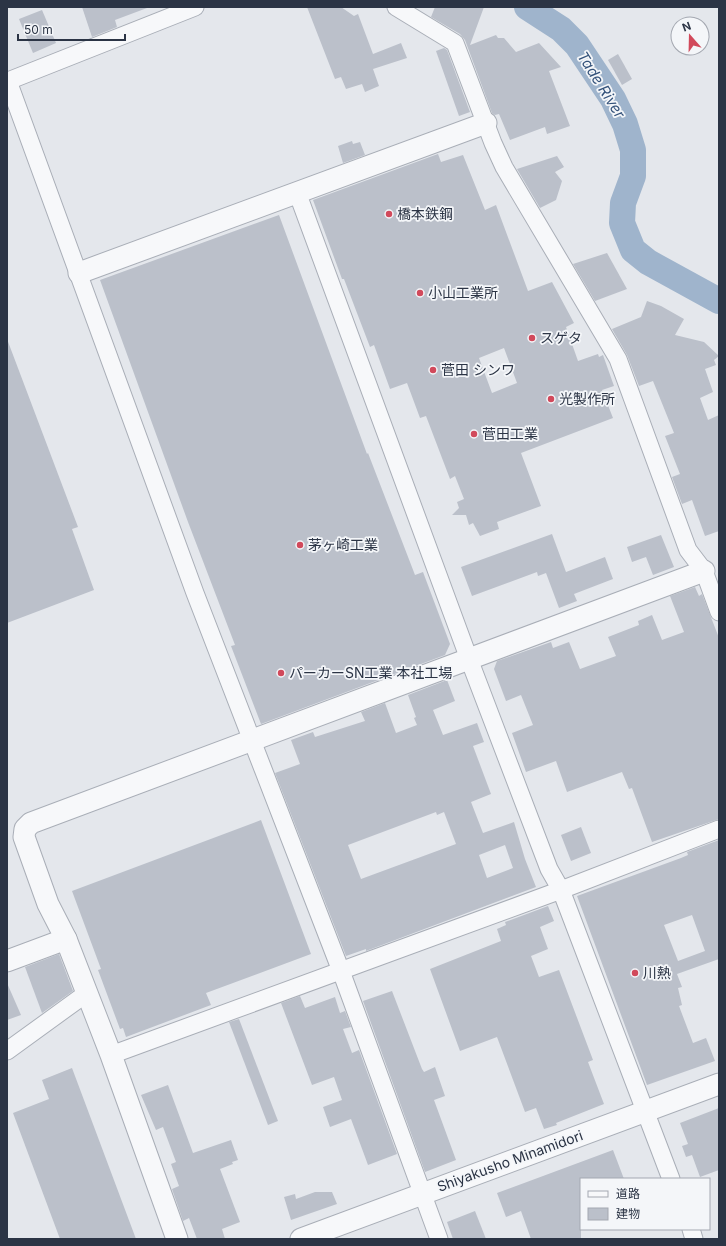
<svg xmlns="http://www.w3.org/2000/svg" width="726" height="1246" font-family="Inter,'Noto Sans JP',sans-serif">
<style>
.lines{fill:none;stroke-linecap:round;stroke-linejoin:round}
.river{stroke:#9fb4cc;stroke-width:26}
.building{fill:#bbc0ca;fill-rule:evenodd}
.minor-casing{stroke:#a9aeb7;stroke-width:19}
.tertiary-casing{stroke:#a9aeb7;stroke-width:23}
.minor{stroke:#f7f8fa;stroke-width:17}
.tertiary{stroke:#f7f8fa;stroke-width:21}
.poi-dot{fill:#d1495b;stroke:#f4f6f9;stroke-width:1.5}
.labels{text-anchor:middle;stroke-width:3.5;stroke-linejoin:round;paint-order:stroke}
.poi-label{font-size:14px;fill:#2b3445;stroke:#f4f6f9;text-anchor:start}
.street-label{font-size:14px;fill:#2b3445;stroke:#f4f6f9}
.water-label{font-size:15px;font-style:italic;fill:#34527a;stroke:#f4f6f9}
</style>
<rect width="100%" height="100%" fill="#e4e7ec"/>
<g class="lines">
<path class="river" d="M527,7l34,22 16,16 36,54 12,25 8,26v26l-10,27 -1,20 11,27 15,12 71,39"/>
</g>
<g class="building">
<path d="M82,7h65v1l-32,12 2,7 -25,10z"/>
<path d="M307,7h34l13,9 4,-2 15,40 28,-11 6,15 -34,11 6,17 -14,6 -3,-8 -16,5 -5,-12 -6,2z"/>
<path d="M435,7h49l-14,38 26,-10 2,3h6l12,14 23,-9 22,24 -12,4 21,55 -23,8 -2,-7 -35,13 -11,-26 -4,1 -3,-2 -27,-73 -5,-6 -29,-17z"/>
<path d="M42,10l14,33 -23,10 -14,-34z"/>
<path d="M444,48l3,2 23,62 -11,4 -23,-65z"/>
<path d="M618,54l14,25 -10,6 -14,-25z"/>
<path d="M352,141l1,3 7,-2 5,13 -22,8 -5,-17z"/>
<path d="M438,154l3,8 22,-7 22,55 11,-5 32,86 24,-9 22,41 -8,4 12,34 20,-7 1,3 4,-2 11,31 -12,4 11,28 -92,35 20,53 -44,16 2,7 -19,7 -7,-13 -4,2 -3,-10h-14l7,-7 -2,-6 7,-3 -9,-23 -5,3 -24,-63 -6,2 -13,-35 -17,6 -16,-44 -4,2 -26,-68h-2l-29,-79zM504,348l13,35 -25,10 -13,-35z"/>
<path d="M557,156l7,11 -9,5 7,9 -6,19 -16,8 -23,-39z"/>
<path d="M279,215l88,239 1,-1 47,122 8,-3 27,72 -5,11 -184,69 -30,-78 4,-1 -47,-123 -88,-242z"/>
<path d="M607,253l20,36 -32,12 -22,-37z"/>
<path d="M647,301l14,5 23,13 -9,16 29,7 15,14 -5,4 2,5 -11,4 8,23 -13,6 8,22 11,-5v116l-14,5 -13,-36 -10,4 -10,-27 8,-3 -15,-38 9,-3 -21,-52 -14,5 -12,-31 -15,-26 29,-12z"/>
<path d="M7,339l71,188 -6,2 22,61 -87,33z"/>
<path d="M552,534l14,38 39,-15 8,22 -39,15 3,7 -18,7 -13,-35 -8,3 -1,-4 -65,24 -11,-29z"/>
<path d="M661,535l13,32 -21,8 -7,-18 -14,5 -5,-15z"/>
<path d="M695,587l4,9 3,-2 17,44v181l-67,23 -20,-54 -3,1 -7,-17 -55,20 -11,-31 -30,11 -14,-39 21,-8 -12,-30 -15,6 -12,-32 3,-8 54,-19 2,6 16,-6 11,27 36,-13 -8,-19 31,-12 -1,-4 14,-6 10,25 22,-8 -14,-36z"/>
<path d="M447,680l8,21 -22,9 10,25 34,-12 7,19 -11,4 18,48 -20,8 12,31 31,-11 11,37 11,28 -170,64v-2l-20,7 -71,-183 25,-9 -9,-24 22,-8 2,5 50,-16 -4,-9 24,-9 11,30 21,-8 -3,-7 2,-1 -8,-22zM436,812l1,3 7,-3 12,32 -95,35 -13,-34zM505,845l8,23 -26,10 -8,-23z"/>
<path d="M261,820l50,134 -105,39 5,12 -85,32 -3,-9 -3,1 -22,-59 3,-1 -29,-78z"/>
<path d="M581,827l10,26 -20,8 -10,-26z"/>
<path d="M719,840v119l-42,15 5,13 -4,1 4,17 -3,1 14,37 13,-5 9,23 -68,24 -70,-189 104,-38 7,-3 -1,-3zM692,915l13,36 -27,10 -14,-36z"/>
<path d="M548,906l6,15 -14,6 8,22 -17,7 8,21 20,-7 34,90 -5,2 16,42 -48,19 1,2 -13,4 -8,-21 -11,4 -28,-75 -37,14 -30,-82 71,-28 -4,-12 9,-4 -1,-3z"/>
<path d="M59,954l14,37 -31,22 -17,-46z"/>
<path d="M7,983l14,32 -14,5z"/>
<path d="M392,991l30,78 2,3 11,-5 10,29 -11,4 22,60 -31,12 -62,-171z"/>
<path d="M300,996l5,12 30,-11 5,16 5,-2 6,16 -8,2 9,24 7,-3 38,104 -29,11 -17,-46 -21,8 -7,-20 19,-7 -8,-23 -22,8 -31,-82z"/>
<path d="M239,1019l39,102 -10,4 -39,-103z"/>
<path d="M72,1068l64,171h-76l-47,-126 36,-14 -7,-19z"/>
<path d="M168,1085l25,68 38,-13 7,20 -6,2 1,2 -13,5 20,53 -18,7 3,10h-28l-8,-21 -6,3 -11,-32 7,-3 -8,-22 5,-2 -13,-35 -7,3 -15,-35z"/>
<path d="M719,1108v62l-19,7 -8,-22 -6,2 -4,-11 6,-2 -8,-21z"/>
<path d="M613,1150l11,29h-43v60h-50l-10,-28 -15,6 -9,-24z"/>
<path d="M315,1192h17l5,12 -46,16 -7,-23 11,-3 1,5z"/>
<path d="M475,1211l11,28h-33l-6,-17z"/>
</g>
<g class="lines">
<defs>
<g id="minor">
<path d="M195,7l-187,74 187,512 146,378 98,268"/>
<path d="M396,7l59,36 38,100 11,24 114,192 70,191 16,21 15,41"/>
<path d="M297,192l172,467 80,210 12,21 110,289"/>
<path d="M7,1051l80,-58"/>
<path d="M111,1055l450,-165 158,-61"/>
<path d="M691,1229l3,10"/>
</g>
<g id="tertiary">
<path d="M79,273l407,-150"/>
<path d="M7,961l59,-22"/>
<path d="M177,1239l-66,-184 -45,-116 -18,-35 -24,-67 1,-8 6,-6 673,-252"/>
<path d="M301,1239l418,-155"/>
</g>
</defs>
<use href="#minor" class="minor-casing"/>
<use href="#tertiary" class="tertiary-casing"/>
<use href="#minor" class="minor"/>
<use href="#tertiary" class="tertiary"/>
</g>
<g class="poi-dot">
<circle cx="389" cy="214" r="4"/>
<circle cx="420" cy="293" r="4"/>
<circle cx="532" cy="338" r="4"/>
<circle cx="433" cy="370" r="4"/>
<circle cx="551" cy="399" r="4"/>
<circle cx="474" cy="434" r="4"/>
<circle cx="300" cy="545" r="4"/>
<circle cx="281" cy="673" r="4"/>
<circle cx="635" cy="973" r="4"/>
</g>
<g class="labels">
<g class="poi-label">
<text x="397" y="219">橋本鉄鋼</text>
<text x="428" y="298">小山工業所</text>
<text x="540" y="343">スゲタ</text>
<text x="441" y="375">菅田 シンワ</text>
<text x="559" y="404">光製作所</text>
<text x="482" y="439">菅田工業</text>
<text x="308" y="550">茅ヶ崎工業</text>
<text x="289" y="678">パーカーSN工業 本社工場</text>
<text x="643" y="978">川熱</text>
</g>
<g class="street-label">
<text transform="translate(510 1161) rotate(-20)" y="5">Shiyakusho Minamidori</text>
</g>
<g class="water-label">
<text transform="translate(601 85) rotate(58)" y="5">Tade River</text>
</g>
</g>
<rect width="726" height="1246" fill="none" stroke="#2b3445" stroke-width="16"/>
<rect x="580" y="1178" width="130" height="52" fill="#f4f6f9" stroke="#a4a8b1"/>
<rect x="588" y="1191" width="20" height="6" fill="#f7f8fa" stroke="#a4a8b1"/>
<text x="616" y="1198" font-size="12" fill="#2b3445">道路</text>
<rect x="588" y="1208" width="20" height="12" fill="#bbc0ca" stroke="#a4a8b1"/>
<text x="616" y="1218" font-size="12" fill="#2b3445">建物</text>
<g transform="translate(690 36) rotate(340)"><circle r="19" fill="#f4f6f9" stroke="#a4a8b1"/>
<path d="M0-3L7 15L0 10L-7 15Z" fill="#d1495b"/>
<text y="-6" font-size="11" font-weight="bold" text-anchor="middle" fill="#2b3445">N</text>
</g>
<path d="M18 34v6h107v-6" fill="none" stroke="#2b3445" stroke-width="2"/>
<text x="24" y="34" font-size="12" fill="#2b3445" stroke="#f4f6f9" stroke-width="3" paint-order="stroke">50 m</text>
</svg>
